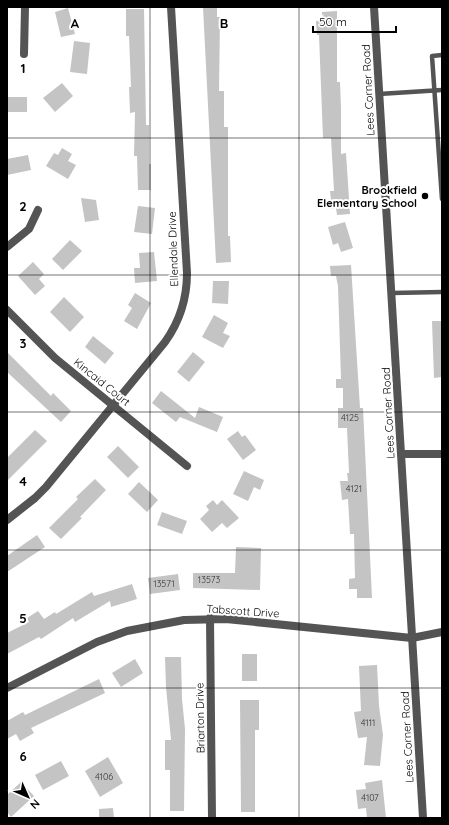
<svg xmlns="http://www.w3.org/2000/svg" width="449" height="825" font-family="Quicksand,sans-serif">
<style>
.building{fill:#c4c4c4}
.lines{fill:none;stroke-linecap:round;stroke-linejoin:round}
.service{stroke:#545454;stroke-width:4.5}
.minor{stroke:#545454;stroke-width:8}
.tertiary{stroke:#545454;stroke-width:8}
.grid{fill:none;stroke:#000;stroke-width:1;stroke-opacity:0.55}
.poi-dot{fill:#000;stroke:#fff;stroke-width:1.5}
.labels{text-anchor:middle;stroke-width:4;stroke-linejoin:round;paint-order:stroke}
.number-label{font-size:9px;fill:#313131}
.street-label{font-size:11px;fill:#000;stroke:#fff}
.poi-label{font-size:11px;font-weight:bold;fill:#000;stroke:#fff;text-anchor:end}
.grid-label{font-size:13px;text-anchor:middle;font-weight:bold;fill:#000;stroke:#fff;stroke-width:4;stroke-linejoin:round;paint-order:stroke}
</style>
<rect width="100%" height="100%" fill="#fff"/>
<g class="building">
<path d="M203,7h14v10h3l-1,74h5v36h4v109h2l1,26 -15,1z"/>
<path d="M68,8l7,26 -14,3 -6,-25z"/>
<path d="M126,9h18l2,116h3v39h2v26h-13l-1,-34h-3l1,-44 -5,1 -1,-26h2l-2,-51h-3z"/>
<path d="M337,11v71h3l1,26v46l5,-1 4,61 -13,1 -1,-7 -4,1 -2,-18h4l-3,-53h-8l-4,-103h-2l-1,-14h6v-9z"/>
<path d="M74,41l16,2 -3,31 -17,-2z"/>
<path d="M62,83l11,13 -18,16 -12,-14z"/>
<rect x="7" y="97" width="20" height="15"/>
<path d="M62,148l10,6 -4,7 8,4 -8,14 -22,-13 8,-13 4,2z"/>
<path d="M28,155l3,15 -24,5v-16z"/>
<path d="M81,198l15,2 3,20 -14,2z"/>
<path d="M138,206l17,2 -3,26 -18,-2z"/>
<path d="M345,222l8,26 -12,4 -3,-9 -5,2 -5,-18z"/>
<path d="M70,240l12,11 -19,19 -11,-11z"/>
<path d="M154,252l3,29 -22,2 -1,-15h6l-1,-15z"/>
<path d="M33,262l11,12 -5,5 6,7 -10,9 -17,-19z"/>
<path d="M351,265l9,143h3l9,190h-15v-9h-8v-10l6,-1 -1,-44h-4l-2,-35 -6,1 -2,-19h8l-1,-8h2l-2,-45h-9v-20h5v-20h-7v-9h5l-3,-93 -2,-10h-5l-1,-10z"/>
<path d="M213,281h16l-1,23 -16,-1z"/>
<path d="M135,293l16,10 -14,26 -13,-8 8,-13 -4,-3z"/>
<path d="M64,297l20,20 -14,15 -20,-20z"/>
<path d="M214,315l14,8 -5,10 7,3 -7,12 -21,-11z"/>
<path d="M432,321h10v56l-8,1z"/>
<path d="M93,336l21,17 -9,11 -20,-17z"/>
<path d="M7,352l44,44 2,-3 18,18 -10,11 -54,-50z"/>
<path d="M193,352l12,10 -16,20 -12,-10z"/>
<path d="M161,391l34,27 4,-11 24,10 -6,15 -37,-15 -4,5 -24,-19z"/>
<path d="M35,430l12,11 -40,40v-23z"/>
<path d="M238,431l4,6 3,-2 11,15 -13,10 -16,-21z"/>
<path d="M118,446l21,21 -11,11 -21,-21z"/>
<path d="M244,471l20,9 -4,10 -6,-3 -6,14 -15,-7z"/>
<path d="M95,479l11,11 -26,27 2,1 -21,21 -12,-11 29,-29 -2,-2z"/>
<path d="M139,482l19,18 -11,12 -19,-18z"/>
<path d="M213,500l4,5 5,-5 17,18 -12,10 -5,-5 -10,9 -12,-13 9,-9 -3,-4z"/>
<path d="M162,512l25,9 -5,13 -25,-9z"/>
<path d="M37,535l8,12 -38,25v-16z"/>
<path d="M236,547l25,1 -1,42 -67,-2v-15h42z"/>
<path d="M178,574l2,16 -30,4 -2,-16z"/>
<path d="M132,584l5,15 -26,8 -1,-6 -35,21 -2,-4 -32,21 -2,-2 -32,17v-21l22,-11 -2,-4 11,-7 6,8 11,-7 1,2 36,-22 2,4z"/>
<rect x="242" y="654" width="15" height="27"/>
<path d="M165,657h16l1,42 3,30 -1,82h-14v-41h-5v-30h6l-5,-53z"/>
<path d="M135,659l8,14 -22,14 -9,-14z"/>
<path d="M377,665l2,41 4,29 -3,31 -16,-1 3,-28 -9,1 -4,-26 7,-1 -2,-45z"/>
<path d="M99,679l6,14 -74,35 3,5 -14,8 -4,-7 -9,5v-18l16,-9 2,3z"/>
<path d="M240,700h19v30h-4v82h-14z"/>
<path d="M108,757l15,26 -23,14 -15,-26z"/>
<path d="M61,761l8,15 -26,14 -8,-15z"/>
<path d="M382,780l4,38h-19l-1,-10 -8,1 -2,-19 10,-1 -1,-6z"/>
<path d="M21,782l13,14 -23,21 -4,-5v-17z"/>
<path d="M113,808l1,10h-15v-9z"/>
</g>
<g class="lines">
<g class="service">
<path d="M442,55l-10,1 10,143"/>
<path d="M379,94l63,-4"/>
<path d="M392,293l50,-1"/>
</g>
<g class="minor">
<path d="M24,54l1,-47"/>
<path d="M7,247l22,-18 9,-19"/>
<path d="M7,310l48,48 132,108"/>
<path d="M401,454h41"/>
<path d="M7,520l28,-22 11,-11 119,-145c15,-21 22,-43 22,-69l-16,-266"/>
<path d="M210,618l2,200"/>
<path d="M7,688l90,-46 30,-11 57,-11 42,-1 186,19 30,-6"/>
</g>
<path class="tertiary" d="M374,7l49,811"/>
</g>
<path class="grid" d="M150,7v811M299,7v811M7,138h435M7,275h435M7,412h435M7,550h435M7,688h435"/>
<circle class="poi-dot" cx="425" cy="196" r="4"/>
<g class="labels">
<g class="number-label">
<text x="350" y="421">4125</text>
<text x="354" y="492">4121</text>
<text x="209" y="583">13573</text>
<text x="164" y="587">13571</text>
<text x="368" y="726">4111</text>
<text x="104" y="780">4106</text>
<text x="370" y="801">4107</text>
</g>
<g class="street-label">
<text transform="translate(368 90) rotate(-93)" y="4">Lees Corner Road</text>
<text transform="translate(173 249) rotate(-92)" y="4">Ellendale Drive</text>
<text transform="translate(102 382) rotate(39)" y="4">Kincaid Court</text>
<text transform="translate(388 413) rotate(-93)" y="4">Lees Corner Road</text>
<text transform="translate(243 611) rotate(4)" y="4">Tabscott Drive</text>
<text transform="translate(200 718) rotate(-91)" y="4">Briarton Drive</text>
<text transform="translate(407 737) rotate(-93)" y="4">Lees Corner Road</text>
</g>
<g class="poi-label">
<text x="417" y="194">Brookfield<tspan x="417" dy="13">Elementary School</tspan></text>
</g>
</g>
<g class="grid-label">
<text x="75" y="28">A</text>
<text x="224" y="28">B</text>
<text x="23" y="73">1</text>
<text x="23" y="211">2</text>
<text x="23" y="348">3</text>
<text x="23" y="486">4</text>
<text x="23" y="623">5</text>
<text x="23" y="761">6</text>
</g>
<rect width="449" height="825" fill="none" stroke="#000000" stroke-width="16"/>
<g transform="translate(28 797) rotate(135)" stroke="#ffffff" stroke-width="3" paint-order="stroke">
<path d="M0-3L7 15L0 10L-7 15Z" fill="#000000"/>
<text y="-6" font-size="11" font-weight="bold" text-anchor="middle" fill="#000000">N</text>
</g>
<path d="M313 26v6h83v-6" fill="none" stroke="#000000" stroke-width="2"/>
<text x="319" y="26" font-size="12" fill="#000000" stroke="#ffffff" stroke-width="3" paint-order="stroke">50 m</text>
</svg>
